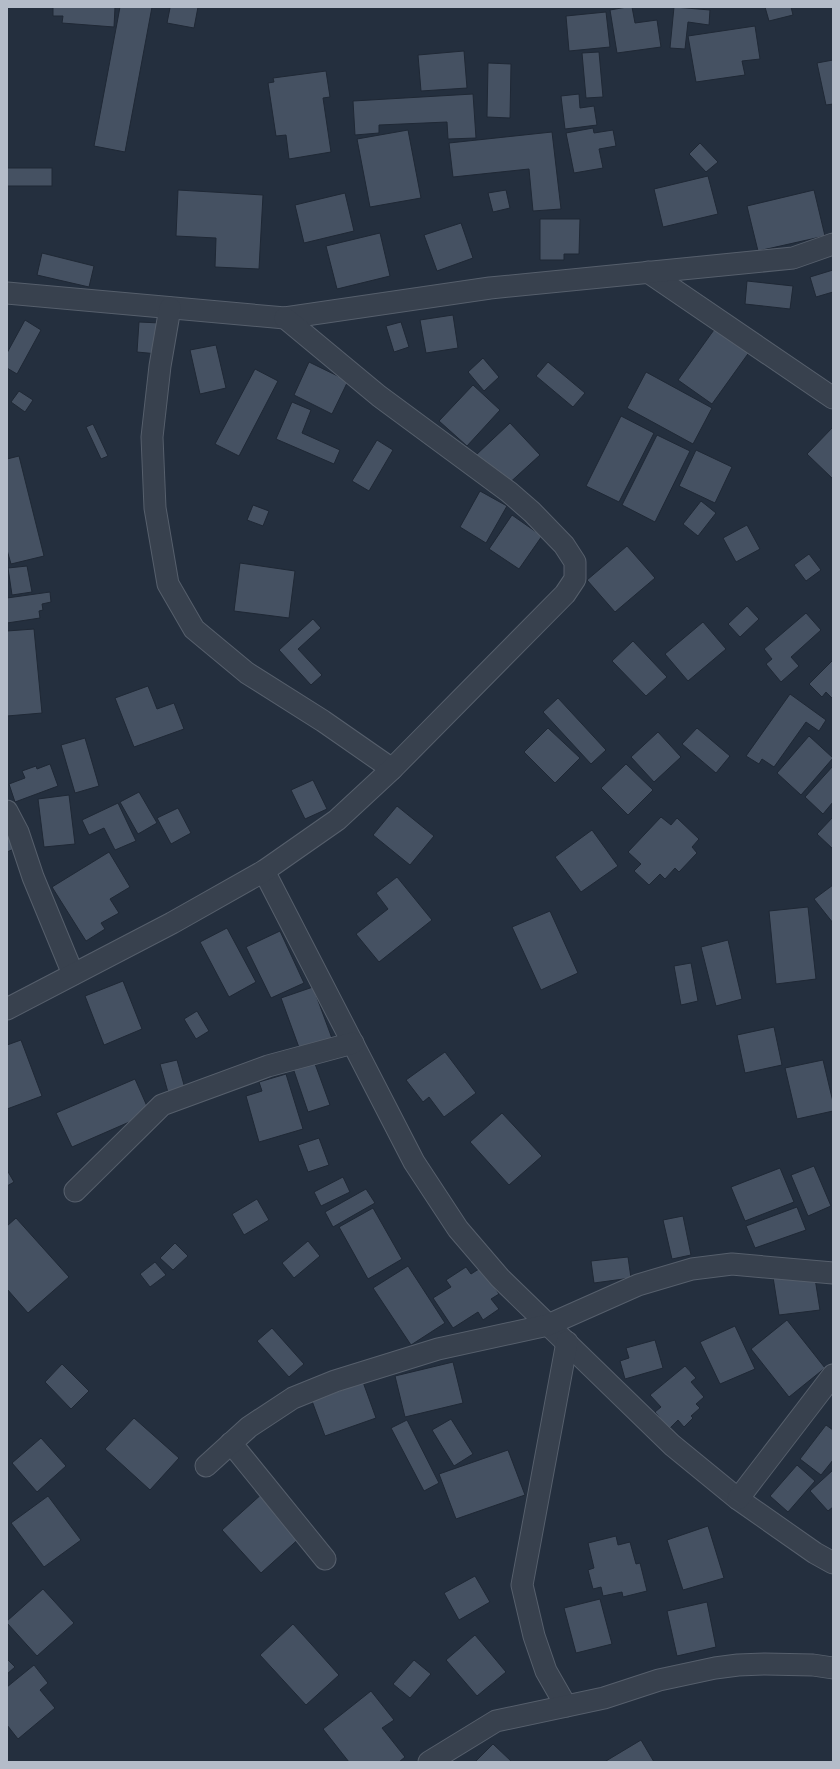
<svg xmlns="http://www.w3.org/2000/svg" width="840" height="1769" font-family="'Space Grotesk',sans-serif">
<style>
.building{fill:#455162;stroke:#1f2835}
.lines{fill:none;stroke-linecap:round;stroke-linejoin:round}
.minor-casing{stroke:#565f6c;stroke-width:23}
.minor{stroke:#38414e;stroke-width:21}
</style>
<rect width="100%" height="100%" fill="#242f3e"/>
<g class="building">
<path d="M53,7h62l-1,20 -52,-4 1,-7h-10z"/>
<path d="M120,7h32l-27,145 -31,-6z"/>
<path d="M164,7h34l-4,21 -27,-5 3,-15z"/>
<path d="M627,7h5l3,16 22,-3 4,27 -44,6 -7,-43z"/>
<path d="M674,7l36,3 -1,15 -21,-3 -3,27 -15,-1z"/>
<path d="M765,7h26l2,8 -24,6z"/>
<path d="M606,12l4,35 -41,4 -3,-35z"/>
<path d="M755,26l5,33 -18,2 3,14 -49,7 -8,-46z"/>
<path d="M464,51l3,37 -46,3 -3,-36z"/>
<path d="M599,52l4,45 -17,1 -4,-45z"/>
<path d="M833,60v44l-7,1 -9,-42z"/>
<path d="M488,63l23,1 -1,54 -23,-1z"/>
<path d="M326,71l4,26 -7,1 8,54 -42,7 -3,-24 -10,1 -8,-53 6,-1 -1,-4z"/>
<path d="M473,94l3,44 -28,1 -1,-17 -68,3v8l-24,2 -2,-34z"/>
<path d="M579,94l1,14 14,-2 3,19 -32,4 -4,-33z"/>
<path d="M593,128l1,5 19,-3 3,16 -17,3 4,19 -29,5 -8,-40z"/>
<path d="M408,130l13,68 -51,9 -13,-68z"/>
<path d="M552,132l9,77 -28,2 -4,-42 -76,8 -4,-34z"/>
<path d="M700,143l18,19 -12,10 -17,-18z"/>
<rect x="7" y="168" width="45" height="18"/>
<path d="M708,176l10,38 -55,13 -9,-38z"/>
<path d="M178,190l85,5 -4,74 -44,-2 1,-29 -40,-2z"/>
<path d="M506,190l4,18 -17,4 -5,-19z"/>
<path d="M814,190l11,46 -67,15 -11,-45z"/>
<path d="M345,193l9,38 -50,12 -9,-38z"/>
<path d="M540,219h40l-1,35h-15v6h-24z"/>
<path d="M461,223l12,35 -36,13 -13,-36z"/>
<path d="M380,233l10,43 -53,13 -11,-43z"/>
<path d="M42,253l52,13 -5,21 -52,-12z"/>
<path d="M833,270v22l-17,5 -6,-20z"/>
<path d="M747,281l46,5 -3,23 -45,-5z"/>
<path d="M453,315l5,33 -32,5 -6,-33z"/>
<path d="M25,320l16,10 -24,44 -10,-6v-15z"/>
<path d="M139,322l21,1 -2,31 -21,-2z"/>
<path d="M401,322l8,25 -15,5 -8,-26z"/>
<path d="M716,327l34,24 -38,53 -34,-24z"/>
<path d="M216,345l10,43 -26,6 -10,-44z"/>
<path d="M483,358l16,19 -15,14 -16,-19z"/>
<path d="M309,362l39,19 -16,33 -38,-19z"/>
<path d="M548,362l37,31 -12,14 -37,-31z"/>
<path d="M255,369l23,12 -39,75 -24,-12z"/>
<path d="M646,372l66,36 -19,36 -66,-36z"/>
<path d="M473,385l27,25 -33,36 -28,-25z"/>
<path d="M19,391l14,9 -8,12 -14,-10z"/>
<path d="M292,402l19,8 -9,23 38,17 -6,14 -58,-25z"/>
<path d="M621,416l33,17 -35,69 -33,-16z"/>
<path d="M510,423l30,32 -35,32 -29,-32z"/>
<path d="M93,424l15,32 -7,3 -15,-32z"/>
<path d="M833,427v52l-26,-25z"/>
<path d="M657,435l33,16 -35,71 -33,-17z"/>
<path d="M377,440l16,10 -24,41 -17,-10z"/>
<path d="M696,450l36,17 -17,36 -36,-17z"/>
<path d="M19,456l25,100 -33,8 -4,-14v-91z"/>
<path d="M480,491l27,15 -21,37 -26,-16z"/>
<path d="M701,501l15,12 -18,23 -15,-12z"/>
<path d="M253,505l16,6 -6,15 -16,-6z"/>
<path d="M512,515l30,21 -23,33 -30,-20z"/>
<path d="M747,525l13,24 -24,13 -13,-24z"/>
<path d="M627,546l28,32 -40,34 -28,-32z"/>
<path d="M809,554l12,16 -15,11 -12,-16z"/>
<path d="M240,563l55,8 -6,47 -55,-7z"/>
<path d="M27,566l5,26 -20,3 -4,-27z"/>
<path d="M50,592l1,10 -9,2 1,6 -4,1 1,7 -33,5v-25z"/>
<path d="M747,606l12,13 -19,18 -12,-13z"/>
<path d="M806,613l15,17 -30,27 8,9 -18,16 -15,-18 6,-5 -8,-10z"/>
<path d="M313,619l8,9 -23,21 24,26 -11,10 -32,-35z"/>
<path d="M703,622l23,27 -38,32 -23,-27z"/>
<path d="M34,629l8,84 -35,3v-85z"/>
<path d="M633,641l34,36 -21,19 -34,-35z"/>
<path d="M833,660v39l-7,-7 -4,5 -13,-13z"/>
<path d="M148,686l9,23 17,-6 10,26 -50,18 -19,-49z"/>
<path d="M790,694l36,26 -7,11 -13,-9 -32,45 -12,-8 -3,5 -13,-8z"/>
<path d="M558,698l48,52 -15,14 -48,-52z"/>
<path d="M548,728l32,30 -25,25 -31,-31z"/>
<path d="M697,728l33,28 -14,17 -34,-29z"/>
<path d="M658,732l23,25 -27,25 -23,-25z"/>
<path d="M809,736l24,22 -32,37 -24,-22z"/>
<path d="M85,738l14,48 -24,7 -14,-48z"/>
<path d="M50,764l8,22 -43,16 -6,-18 16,-6 -3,-7 14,-5 1,3z"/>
<path d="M626,764l27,26 -25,25 -27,-27z"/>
<path d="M833,766v36l-10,12 -18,-17z"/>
<path d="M313,780l14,29 -22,10 -14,-29z"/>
<path d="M139,792l18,31 -19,11 -18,-32z"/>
<path d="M69,795l6,49 -31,3 -6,-48z"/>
<path d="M118,803l18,38 -21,9 -11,-22 -15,7 -7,-15z"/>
<path d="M397,806l37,30 -24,29 -37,-30z"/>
<path d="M178,808l13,25 -20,11 -14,-26z"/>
<path d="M661,817l10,8 6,-7 22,21 -7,8 5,6 -18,19 -4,-4 -10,11 -5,-5 -11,11 -15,-14 7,-7 -13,-12z"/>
<path d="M833,817v32l-16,-15z"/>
<path d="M592,830l26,36 -37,26 -26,-35z"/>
<path d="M7,831l7,18 -7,3z"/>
<path d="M109,852l21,35 -20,12 9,14 -18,10 4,6 -19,12 -34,-54z"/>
<path d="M397,877l35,43 -53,42 -23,-28 32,-25 -12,-16z"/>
<path d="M833,885v38l-19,-24z"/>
<path d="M808,907l8,72 -40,5 -7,-73z"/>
<path d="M550,911l28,62 -37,17 -29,-63z"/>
<path d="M227,928l29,54 -27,15 -29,-55z"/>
<path d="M280,931l24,52 -33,15 -25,-51z"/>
<path d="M728,940l14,59 -26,7 -15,-59z"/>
<path d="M691,963l7,38 -17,4 -7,-39z"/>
<path d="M123,981l19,48 -38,16 -19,-49z"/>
<path d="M313,987l20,54 -32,12 -20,-55z"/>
<path d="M197,1011l12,20 -13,8 -12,-20z"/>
<path d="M774,1027l8,38 -37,8 -8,-38z"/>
<path d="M21,1040l21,56 -35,13v-64z"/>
<path d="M445,1052l31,41 -32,24 -15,-20 -6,5 -17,-22z"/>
<path d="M177,1060l9,32 -17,4 -9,-32z"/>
<path d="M823,1060l10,42v9l-36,8 -12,-51z"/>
<path d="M314,1061l16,44 -22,7 -15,-44z"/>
<path d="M286,1074l17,55 -44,13 -13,-46 16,-5 -3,-9z"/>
<path d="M135,1079l15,34 -78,34 -16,-34z"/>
<path d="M502,1113l40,43 -33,29 -39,-43z"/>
<path d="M319,1138l10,27 -21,7 -10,-27z"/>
<path d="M814,1166l17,40 -23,10 -17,-41z"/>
<path d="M780,1168l14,34 -49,19 -14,-34z"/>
<path d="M7,1170l7,12 -7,4z"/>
<path d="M343,1177l7,15 -29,14 -7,-14z"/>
<path d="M366,1189l9,14 -42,24 -8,-15z"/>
<path d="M257,1199l12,21 -25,15 -12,-21z"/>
<path d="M797,1207l9,23 -51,18 -9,-22z"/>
<path d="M373,1208l29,51 -34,20 -29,-52z"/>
<path d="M683,1216l8,39 -19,4 -9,-39z"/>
<path d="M16,1218l53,59 -41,36 -21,-24v-63z"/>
<path d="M308,1241l12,15 -26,22 -12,-15z"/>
<path d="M175,1243l13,13 -15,14 -13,-12z"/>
<path d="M628,1257l3,21 -37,5 -3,-22z"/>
<path d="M155,1262l11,13 -16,12 -10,-13z"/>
<path d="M408,1266l37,57 -34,22 -38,-57z"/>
<path d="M466,1267l5,7 11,-7 17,27 -8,5 8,10 -16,11 -5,-8 -25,16 -20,-30 18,-11 -5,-7z"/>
<path d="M814,1272l6,38 -41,5 -6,-38z"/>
<path d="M787,1320l38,48 -36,29 -38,-48z"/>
<path d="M735,1326l20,43 -35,15 -20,-42z"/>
<path d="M272,1328l32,36 -15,13 -32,-36z"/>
<path d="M655,1340l8,28 -38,11 -5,-18 9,-3 -3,-10z"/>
<path d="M453,1362l10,41 -58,14 -10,-41z"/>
<path d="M62,1364l27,27 -18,18 -26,-27z"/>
<path d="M685,1366l11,12 -5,4 13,15 -8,7 4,4 -9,8 2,2 -9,9 -6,-7 -9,9 -14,-17 6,-5 -11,-12z"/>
<path d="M363,1382l13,36 -51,18 -13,-35z"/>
<path d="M134,1418l45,40 -29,32 -45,-41z"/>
<path d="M451,1419l22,35 -19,12 -22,-36z"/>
<path d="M407,1420l32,63 -15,8 -33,-63z"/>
<path d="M826,1425l7,5v30l-12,15 -21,-16z"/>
<path d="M41,1438l25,28 -29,26 -25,-29z"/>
<path d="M508,1450l17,45 -69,24 -17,-45z"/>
<path d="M797,1465l18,16 -27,31 -18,-16z"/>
<path d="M833,1470v37l-5,4 -18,-20z"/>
<path d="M264,1492l39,43 -42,38 -39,-43z"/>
<path d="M48,1496l33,44 -37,27 -33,-44z"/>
<path d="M708,1526l16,52 -41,12 -16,-50z"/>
<path d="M616,1536l2,9 12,-3 6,22 4,-1 7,28 -24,6 -1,-5 -19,4 -2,-9 -8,2 -5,-19 6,-2 -6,-25z"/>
<path d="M475,1576l15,26 -31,18 -15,-27z"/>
<path d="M43,1589l31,34 -37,33 -30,-33v-2z"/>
<path d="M600,1599l12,45 -36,9 -12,-45z"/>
<path d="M707,1602l9,45 -39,9 -10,-45z"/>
<path d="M293,1624l46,51 -33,30 -46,-50z"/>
<path d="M475,1635l31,37 -29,24 -31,-36z"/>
<path d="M7,1659l8,8 -8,7z"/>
<path d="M414,1660l17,14 -21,24 -17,-14z"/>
<path d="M34,1665l14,18 -8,7 15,18 -37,31 -11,-14v-38z"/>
<path d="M371,1691l23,29 -12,8 23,29 -6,5h-50l-26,-33z"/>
<path d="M641,1740l13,22h-48v-1z"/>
<path d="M493,1744l19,18h-37z"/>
</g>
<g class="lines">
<defs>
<g id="minor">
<path d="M648,272l185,126"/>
<path d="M7,293l278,25 205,-30 303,-30 40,-14"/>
<path d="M170,308l-10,58 -8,71 3,71 13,76 26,45 53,44 76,48 69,48"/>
<path d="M7,811l11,21 15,45 40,97"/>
<path d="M264,871l150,291 44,67 42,49 172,167 66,54 77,54 18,10"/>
<path d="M7,1009l165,-86 92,-52 73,-51 55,-51 173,-175 10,-15v-17l-11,-17 -32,-33 -23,-20 -130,-96 -94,-78"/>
<path d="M75,1191l87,-86 106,-39 85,-23"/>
<path d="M231,1443l94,116"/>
<path d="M206,1466l43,-39 44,-29 42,-17 103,-32 110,-24 90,-40 54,-16 40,-5 101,9"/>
<path d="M738,1499l95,-124"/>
<path d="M566,1706l-20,-35 -12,-35 -12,-51 45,-243"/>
<path d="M429,1762l67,-41 108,-23 55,-18 56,-12 23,-3 27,-1 48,1 20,3"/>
</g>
</defs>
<use href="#minor" class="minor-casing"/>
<use href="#minor" class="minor"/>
</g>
<rect width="840" height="1769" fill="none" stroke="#b4bcc9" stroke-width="16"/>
</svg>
